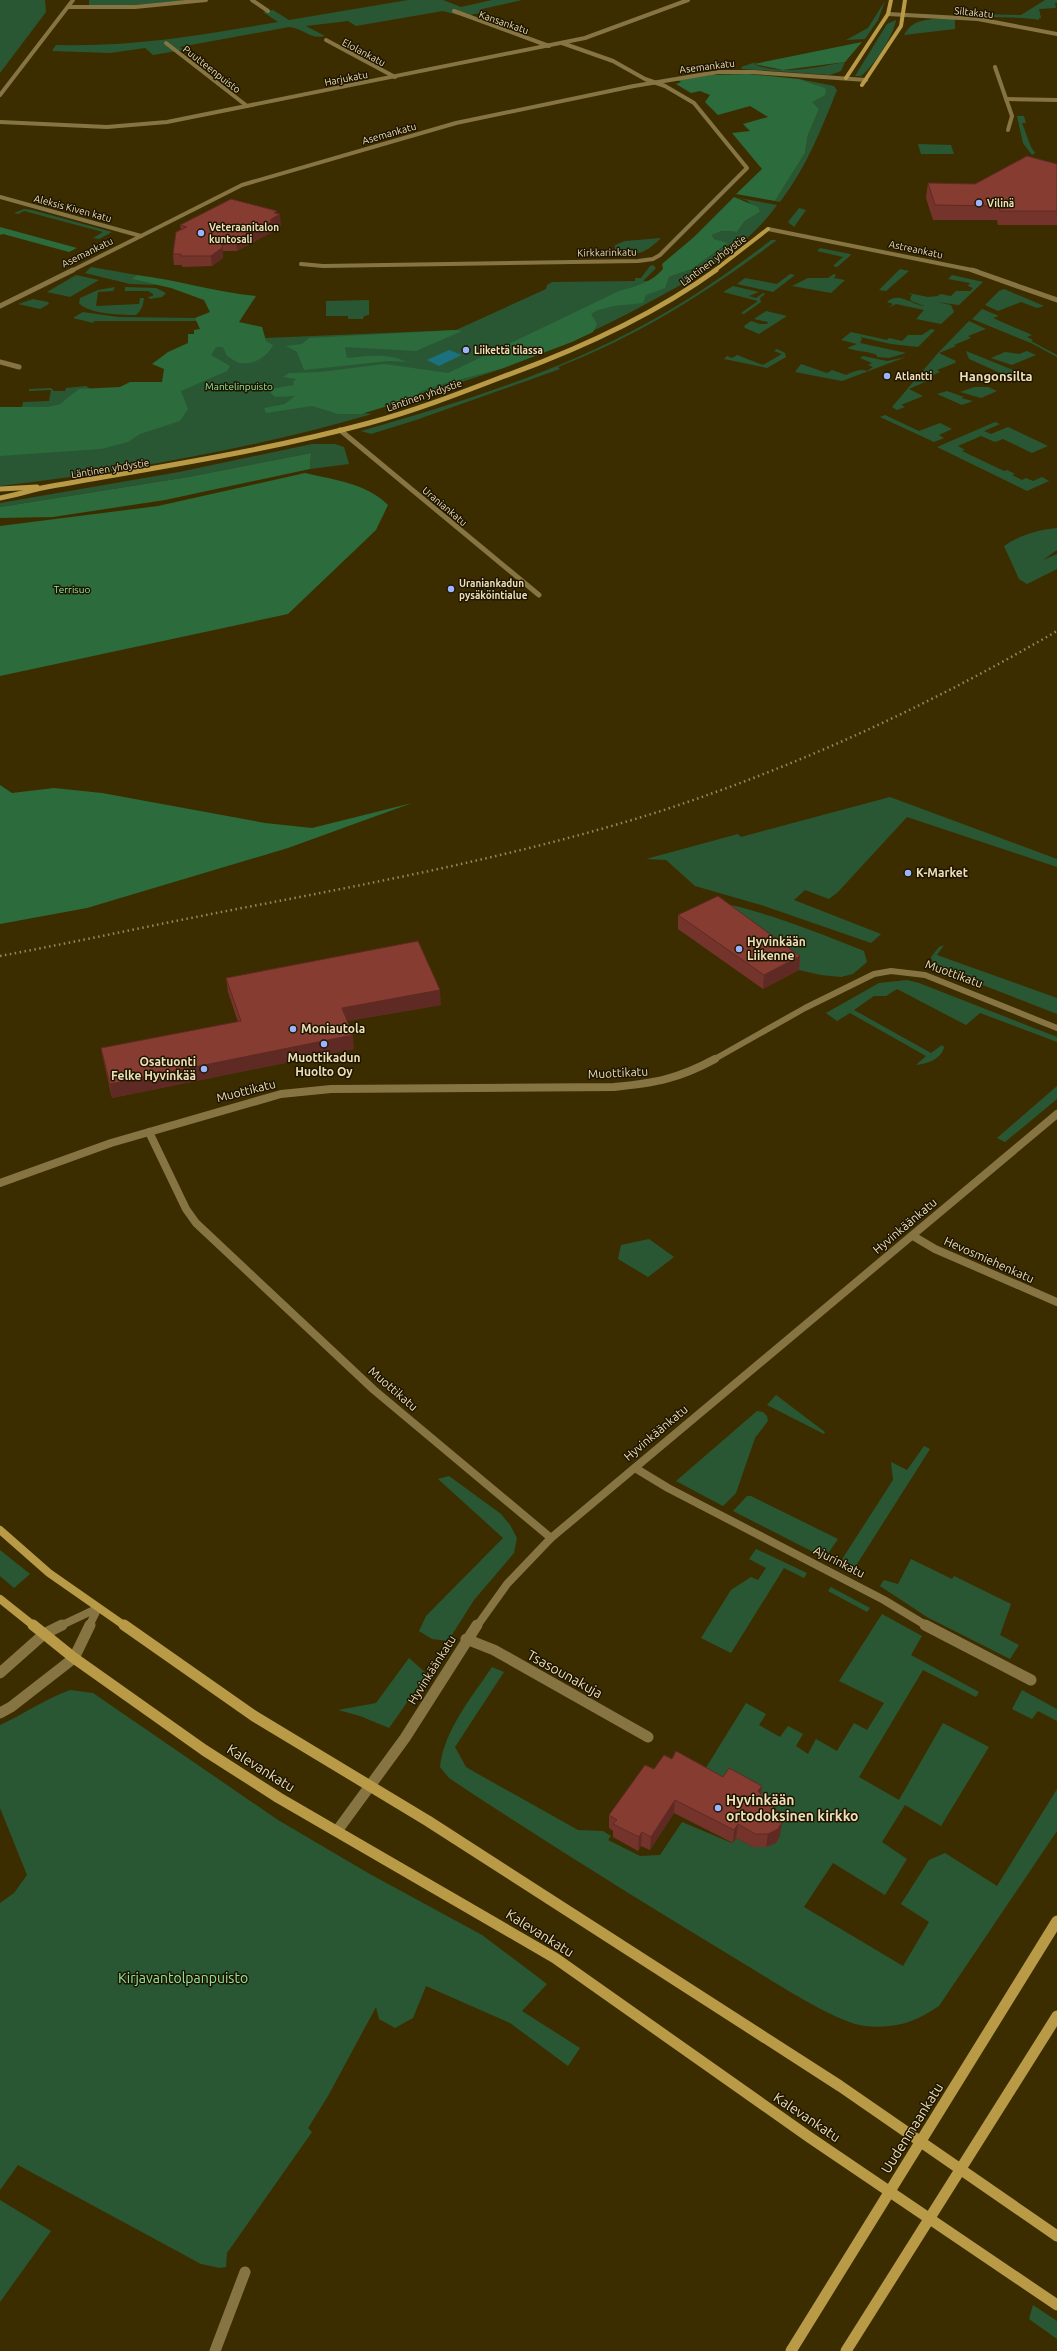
<svg xmlns="http://www.w3.org/2000/svg" width="1057" height="2351" font-family="Ubuntu,sans-serif">
<style>
.green{fill:#295734}
.forest{fill:#2c6b3c}
.water{fill:#1b717e}
.lines{fill:none;stroke-linecap:round;stroke-linejoin:round}
.minor-far4{stroke:#877443;stroke-width:4}
.minor-far3{stroke:#877443;stroke-width:5}
.minor-far2{stroke:#877443;stroke-width:6}
.minor-far1{stroke:#877443;stroke-width:8}
.minor{stroke:#877443;stroke-width:11}
.tertiary-far3{stroke:#877443;stroke-width:4}
.tertiary-far2{stroke:#877443;stroke-width:5}
.tertiary-far1{stroke:#877443;stroke-width:8}
.tertiary{stroke:#877443;stroke-width:11}
.secondary-far3{stroke:#b99b47;stroke-width:4}
.secondary-far2{stroke:#b99b47;stroke-width:5}
.secondary-far1{stroke:#b99b47;stroke-width:8}
.secondary{stroke:#b99b47;stroke-width:11}
.rail{stroke:#96875e;stroke-width:2.5;stroke-dasharray:1.5 3.5;stroke-linecap:butt}
.wall{fill:#74342b}
.shaded-wall{fill:#5e2a23}
.building{fill:#873c32;stroke:#5e2a23}
.poi-dot{fill:#9cb4fd;stroke:#1f1600;stroke-width:1.5}
.labels{text-anchor:middle;stroke-width:3;stroke-linejoin:round;paint-order:stroke}
.far-street-label{font-size:10px;fill:#eddfb9;stroke:#1f1600}
.far-poi-label{font-size:10px;font-weight:bold;fill:#eddfb9;stroke:#1f1600;text-anchor:start}
.far-park-label{font-size:10px;fill:#8ee6a1;stroke:#1f1600}
.poi-label{font-size:12px;font-weight:bold;fill:#eddfb9;stroke:#1f1600;text-anchor:start}
.street-label{font-size:12px;fill:#eddfb9;stroke:#1f1600}
.far-district-label{font-size:13px;font-weight:bold;fill:#eddfb9;stroke:#1f1600}
.near-street-label{font-size:14px;fill:#eddfb9;stroke:#1f1600}
.near-poi-label{font-size:14px;font-weight:bold;fill:#eddfb9;stroke:#1f1600;text-anchor:start}
.near-park-label{font-size:14px;fill:#8ee6a1;stroke:#1f1600}
</style>
<rect width="100%" height="100%" fill="#3c2d00"/>
<g class="green">
<path d="M0,0h45l1,12 -46,61z"/>
<path d="M89,0h101l-57,5 -44,1z"/>
<path d="M408,0h35l18,7 31,-7h30l-40,9 3,3 -15,3 -4,-2 -8,2 -15,-4 -87,15 -8,-5 -42,5 19,10c-14,4 -22,-8 -36,-9l-109,20 3,3 -30,5 -8,-7 -35,5 -58,-2 4,-6c79,2 146,-10 222,-23l-15,-10 10,-2 16,10z"/>
<path d="M1045,0h12v3h-2l1,5 -17,1 2,9h-2v2c-22,-4 -44,-1 -65,-6l47,1z"/>
<path d="M885,1l-7,19 -13,19 -19,1 22,-12z"/>
<path d="M932,19h23v10l-51,6c7,-12 14,-14 28,-16z"/>
<path d="M896,20c-2,15 -23,47 -35,56h-6l32,-52z"/>
<path d="M756,62l-2,2c28,12 63,3 91,-2l-4,9 -11,4 -88,-6 -1,-2z"/>
<path d="M799,79l35,7 3,4c-16,40 -31,78 -57,112l-5,-1 30,-48 3,-18 11,-26 -8,-7 13,-6 -7,-11z"/>
<path d="M1017,116h7l2,7h-4l9,24 4,6 -3,2 -9,-12z"/>
<path d="M918,144l33,1 3,9h-33z"/>
<path d="M734,197l43,8c-27,38 -70,66 -111,88 -53,30 -107,55 -165,76 -45,16 -93,27 -138,44l9,1c-121,35 -246,57 -372,72v-75l80,-2 87,-18 6,-35 89,-29 3,11 191,-8 90,-41 1,-4 5,-3 83,-1v-3h6l9,-12 3,-1 3,3 -13,13h23l3,-4 23,-8 35,-25 -13,-5 -2,-4 10,-4 15,1 8,-11 15,-9 -14,-12z"/>
<path d="M799,208l7,2 -12,17 -6,-5z"/>
<path d="M24,209l8,1 80,22 -13,7 -6,-1 10,-6 -79,-21 -6,3 -4,-1z"/>
<path d="M661,238c-17,17 -23,16 -46,17v-10l10,-4z"/>
<path d="M771,240h6c-69,52 -139,96 -219,127l2,2 -144,51 -45,14 -10,-3c95,-27 198,-59 284,-107 45,-24 86,-53 126,-84z"/>
<path d="M820,248l30,6 1,1 -14,12 -4,-1 10,-9 -26,-6z"/>
<path d="M91,267l46,8 -4,4 25,6 -28,-1 -45,-11z"/>
<path d="M900,269l9,2 -23,20 -7,-1z"/>
<path d="M790,274l5,1 -22,17 -36,-8 8,-6 32,6z"/>
<path d="M834,274l2,1 -2,3 11,2 -14,13 -39,-7 16,-8h20z"/>
<path d="M76,275l23,5 -29,17 -23,-5z"/>
<path d="M952,275l31,7 -24,23 -23,-3 15,3 3,7 -13,12 -25,-5 8,-9 -28,-6 -8,4 5,-4 -6,-2c12,-11 24,3 38,4l-14,-5 -1,-3 2,-3 -4,-2 20,4 10,-1 2,-2 11,2 5,-5h14l3,-3 -5,-2 2,-3 -22,-4z"/>
<path d="M733,286l26,6 -10,4 7,2 7,-5 2,1 -5,4 1,4 -17,12 -3,-1 17,-12 -35,-9z"/>
<path d="M115,287l-2,4 -15,1 -2,14 43,-2 1,-6h4c-1,7 -2,12 -8,17 -14,0 -48,-1 -57,-12l1,-5 18,-8z"/>
<path d="M125,287l31,1 10,5 -4,4 -12,2 -2,-2 5,-1v-2l-5,-3h-23z"/>
<path d="M1004,289l40,17 -7,2 -16,-6 -23,9 -13,-6 14,-14z"/>
<path d="M33,299l15,3 1,2 -9,5 -22,-5z"/>
<path d="M369,300v15l-5,1 -1,3h-15v-3h-22v-15z"/>
<path d="M982,309l17,7 -6,2 39,17 -5,2 6,3 -2,1 26,14v2l-26,-14 -59,-24z"/>
<path d="M766,311l21,5 -28,18 -14,-6 -1,-2 7,-5 9,3h7l1,-2 -14,-3z"/>
<path d="M83,312l35,5 77,1 2,3h-103l-1,2 -20,-5z"/>
<path d="M969,321l17,8 -18,7 3,2 -17,7 2,1 -17,7 17,8 -1,2 -18,7 3,2 -17,7 4,2 -18,8 14,7 -22,9 4,2 -8,3 -5,-3 46,-54z"/>
<path d="M931,329l4,1 -17,17 -27,-3 -31,-7 2,2 -2,4 46,10 -17,5 -12,-1v-2c-9,-4 -19,-3 -30,-7l10,-4 -16,-4 10,-8 36,8 2,-2 13,3 6,-6h14z"/>
<path d="M777,349l8,4 1,4 -19,11 -43,-9 3,-3 5,2 5,-3 26,10 19,-11 -8,-3z"/>
<path d="M966,351l52,21 -11,4 -38,-17z"/>
<path d="M1027,351l9,4 -24,10 -21,-7 14,-6 14,2z"/>
<path d="M863,356l24,5 19,-4 -64,24 -47,-9 6,-8 26,9 5,-3 14,5c7,-3 13,-7 21,-4l6,-4 -5,-2 4,-2 -12,-5z"/>
<path d="M86,386l4,3c-17,1 -17,8 -30,15 -11,5 -27,3 -38,3l1,-5 26,-1 2,-11 -22,1v-2l22,-1 3,3h11l1,-3z"/>
<path d="M974,387h14l9,4 -16,7 -21,-6z"/>
<path d="M947,391l17,6 -3,1 12,3 -11,4 -25,-11z"/>
<path d="M885,415l34,16 21,-8 12,6 -13,6 5,3 -10,4 -54,-25z"/>
<path d="M995,422l5,2 -16,7 7,3 17,-7 40,19 -16,7 -29,-14 -8,3 -14,-6 -23,10 7,4 -3,1 42,20 3,-1 8,4 -3,1 10,5 4,-2 7,3 9,-4 7,4 -22,10 -90,-44z"/>
<path d="M312,444h23l9,3 5,17 -39,5 1,-16 -123,24 -188,30v-4l179,-31z"/>
<path d="M1057,528v22l-14,10 14,-6v15l-30,15 -8,-5 -15,-33c17,-11 32,-16 53,-18z"/>
<path d="M890,797l167,62v8l-150,-50 -69,75 -9,7 -24,-9 -11,10 87,34 -10,9 -110,-38 -66,-19 -29,-26 -20,-1 92,-25 3,3z"/>
<path d="M719,902c50,11 98,30 145,49l3,11 -14,12 -12,3 -20,-2 -22,-5 -82,-60z"/>
<path d="M944,945l-7,10 120,43v16l-123,-48 -3,-9 8,-10z"/>
<path d="M907,980l12,3 138,54v5l-77,-29 -14,12 -69,-36 -11,7h-12l-20,14 77,43 11,-8 2,2c-2,12 -18,17 -28,18l10,-9 -76,-43 -13,8 -11,-8 53,-30z"/>
<path d="M1057,1086v13l-52,43 -8,-4z"/>
<path d="M649,1239l25,18 -26,20 -30,-18 3,-14z"/>
<path d="M776,1395l49,37 -1,2 -57,-29z"/>
<path d="M757,1411l6,1 4,4 1,5 -13,17 -19,55 -13,13 -47,-25z"/>
<path d="M924,1446l6,3 -78,123 -13,-8 54,-84 -2,-18 16,8z"/>
<path d="M449,1476l52,38 9,11 7,13 -3,15 -40,47 -26,41 -16,-2 -13,-8 7,-15 77,-78 -65,-59z"/>
<path d="M747,1496h4l87,43 -13,19 -92,-47z"/>
<path d="M756,1549l51,24 -3,5 -20,-10 -53,85 -30,-15 30,-48 20,-13 7,3 8,-12 -17,-9z"/>
<path d="M0,1550l30,24 -16,14 -14,-12z"/>
<path d="M911,1559l41,20 2,-3 57,28 -11,31 19,10 -9,14 -83,-42 -47,-31 4,-6 14,4z"/>
<path d="M831,1587l39,21 -3,4 -39,-21z"/>
<path d="M882,1614l40,22 -11,19 68,37 -3,5 -53,-27 -64,107 40,23 44,-77 46,24 -48,79 -36,-21 -23,37 25,17 -22,36 -52,-32 -29,44 99,59 26,-44 -28,-18 28,-44 16,-7 52,33 60,-97v42l-118,175c-24,16 -43,23 -73,20 -29,-3 -88,-42 -115,-58 -102,-62 -203,-124 -302,-190l-9,-11c4,-37 32,-70 52,-100l12,5 -49,75 11,20 12,7 100,56 25,1 8,5 -3,4 32,16 20,-1 22,-33 50,21 4,-5 17,9 -54,-68 47,-76 20,11 -7,11 21,12 8,-11 15,8 -7,12 12,8 8,-15 21,12 17,-28 13,7 17,-27 -45,-22z"/>
<path d="M409,1658l18,16 -38,54 -29,-12 -22,-6 38,-7z"/>
<path d="M70,1690l23,3 185,127 90,53 114,62 65,49 -25,27 58,37 -12,18 -58,-43 -84,-37 -13,32 -18,10 -16,-9 -3,-12 -48,89 -20,32 4,4 -85,121 -1,14 -6,1 -19,-4 -183,-99 -18,25v-287l14,-10 13,-18 -27,-67v-83c24,-11 45,-26 70,-35z"/>
<path d="M1022,1690l35,19v12l-19,-10 -6,8 -20,-10z"/>
<path d="M0,2200l51,31 -51,71z"/>
<path d="M1033,2305l24,16v18l-28,-20z"/>
</g>
<g class="forest">
<path d="M862,42l-17,20 -62,8 -29,-6z"/>
<path d="M748,74l51,5 26,9 1,4 -2,4 -12,6 7,7 -11,26 -3,18 -30,48 -39,-7 26,-25 -30,-36 18,-2 -7,-7 25,-7 -18,-11 -32,9 -13,-13 5,-7 -10,-4 -9,2 -15,-9 5,-2 -3,-2 34,-5z"/>
<path d="M734,197l24,10 2,5 -15,9 -8,11 -15,-1 -10,4 2,4 14,4 -36,26 -23,8 -4,11 -19,7 -3,8 -29,3 -16,4 -7,4 6,10 -4,8 -21,10 -72,27 -58,15 -21,7 -10,8 -50,15h-23l-26,-8 -46,7 -2,-5 21,-4 10,-8 -20,1 -6,-6 1,-2 24,-4 -1,-3 3,-3 -13,-2 6,-4 31,-1 65,-8 63,9 171,-82c17,-5 32,-8 44,-22l-1,-5 32,-27z"/>
<path d="M0,227l77,21 -8,4 -66,-18 -3,1z"/>
<path d="M137,275c40,5 79,17 119,21l-17,26 23,5 4,14 7,4c-4,10 -20,21 -32,18 -5,0 -10,-5 -14,-7l-4,-9h-7l-5,8 19,11 -3,5 -46,20 7,18 -8,12 -40,13 -12,8 -27,7 -101,7v-49h47l13,-3 19,-15 41,-2 10,-5h32l2,-13 -12,-5 16,-12 20,-9v-9h6v-4l6,-1 -5,-11 15,-6 -6,-12 -33,-12 -39,-9z"/>
<path d="M456,330l6,1 -46,20 -71,-4 2,11c21,-2 40,-5 60,4l-18,-1 -85,9 -7,-18 -11,-6 16,-2 7,-6z"/>
<path d="M311,453l-1,16 -145,31 -112,17 -53,1v-11l188,-30z"/>
<path d="M305,473c29,7 61,10 83,32l-12,25 -88,84 -288,62v-150l158,-20z"/>
<path d="M0,785l12,8 42,-5 48,5 163,30 47,5 100,-25 -124,45 -201,60 -87,16z"/>
</g>
<path class="water" d="M449,350l13,5 -23,11 -12,-6z"/>
<g class="lines">
<g class="minor-far4">
<path d="M252,0l16,11"/>
<path d="M68,7h67l71,-7"/>
<path d="M454,11l95,35"/>
<path d="M888,14l90,5 79,15"/>
<path d="M326,40l69,37"/>
<path d="M166,43l81,63"/>
<path d="M995,67l17,49 -4,14"/>
<path d="M1006,99l51,1"/>
<path d="M0,122l107,5 60,-5 418,-84 103,-38"/>
<path d="M768,229l209,42"/>
<path d="M141,236l101,-51 214,-62 178,-37 84,-14h35l113,8"/>
<path d="M301,264l22,2 315,-5 15,-2 7,-4 87,-87 -53,-65 -29,-17 -20,-7 -32,-18 -51,-18"/>
</g>
<g class="minor-far3">
<path d="M972,270l85,30"/>
<path d="M0,362l19,5"/>
<path d="M340,430l199,165"/>
</g>
<path class="minor-far2" d="M713,1060l92,-52 69,-34 17,-3 34,4 132,53"/>
<g class="minor-far1">
<path d="M149,1132l37,77 10,14 178,167 177,148"/>
<path d="M0,1183l111,-40 170,-49 50,-5 283,-2c41,-4 64,-8 101,-28"/>
<path d="M913,1236l22,13 122,53"/>
<path d="M635,1468l33,20 216,112 43,26"/>
<path d="M477,1626l30,-42 44,-46 506,-424"/>
</g>
<g class="minor">
<path d="M925,1625l106,55"/>
<path d="M466,1639l28,11 154,87"/>
<path d="M337,1831l68,-93 72,-113"/>
<path d="M215,2351l30,-79"/>
</g>
<g class="tertiary-far3">
<path d="M0,95l73,-95"/>
<path d="M0,197l141,39"/>
<path d="M71,271l70,-35"/>
</g>
<path class="tertiary-far2" d="M0,306l73,-36"/>
<g class="tertiary-far1">
<path d="M60,1626l38,-18"/>
<path d="M89,1626l9,-18"/>
</g>
<g class="tertiary">
<path d="M0,1673l44,-39 18,-9"/>
<path d="M0,1713l11,-6 63,-49 16,-33"/>
</g>
<g class="secondary-far3">
<path d="M846,78l42,-64 3,-14"/>
<path d="M862,85l39,-59 4,-26"/>
<path d="M714,271l54,-42"/>
</g>
<g class="secondary-far2">
<path d="M0,489l37,-2"/>
<path d="M0,498c17,-3 34,-9 52,-12 106,-19 213,-35 317,-63 45,-12 89,-29 133,-46 75,-27 149,-60 214,-107"/>
</g>
<g class="secondary-far1">
<path d="M0,1530l49,43 76,53"/>
<path d="M0,1599l34,27"/>
</g>
<g class="secondary">
<path d="M33,1625l41,33 130,92 75,48 276,160 254,179 248,168"/>
<path d="M124,1625l130,91 174,105 412,265 217,150"/>
<path d="M791,2351l266,-430"/>
<path d="M846,2351l211,-335"/>
</g>
<path class="rail" d="M0,956c86,-16 172,-35 258,-51 136,-26 271,-52 403,-94 142,-47 267,-105 396,-180"/>
</g>
<g class="wall">
<path d="M1057,164v61h-59l-1,-5h-64l-7,-22 2,-15 47,1z"/>
<path d="M180,225h101l-7,4v2l-37,20h-14v7l-11,8 -30,1v-2h-8l-1,-11 8,-24z"/>
<path d="M678,915l122,41 -1,14 -36,19 -85,-60z"/>
<path d="M226,978l215,27 -94,16 7,28 -242,49 -8,-35 -3,-15 137,-26 -10,-30z"/>
<path d="M672,1759l51,18 37,17 20,42 -4,7 -10,4h-13l-17,-9 -3,5 -59,-30 -24,37 -9,-4 -3,5 -25,-14v-6l-4,-3v-13l45,-46z"/>
</g>
<g class="shaded-wall">
<path d="M277,211v5l3,-2 1,11 -7,4v2l-37,20 -1,-11 34,-20 4,-7z"/>
<path d="M222,240l1,11v7l-11,8 -1,-10z"/>
<path d="M800,956l-1,14 -36,19 1,-14z"/>
<path d="M440,990l1,15 -98,17 -1,-14z"/>
<path d="M353,1035l1,14 -242,49 -2,-14z"/>
<path d="M762,1786l-2,14 -2,-9z"/>
<path d="M675,1800l-1,13 -24,37 1,-13z"/>
<path d="M782,1822l-2,14 -4,7 -10,4 2,-13z"/>
<path d="M738,1824l-2,14 -3,5 1,-13z"/>
<path d="M642,1832l-1,14 -3,5 1,-14z"/>
</g>
<g class="building">
<path d="M1027,156l30,8v47h-57l-1,-5 -64,-1 -7,-22 47,1z"/>
<path d="M231,199l46,12 -3,2 6,1 -10,6 3,1 -37,19h-14v8l-11,8h-30v-2h-8l3,-22 11,-5 -7,-2z"/>
<path d="M718,896l82,60 -36,19 -86,-60z"/>
<path d="M418,941l22,49 -98,18 11,27 -243,49 -9,-36 140,-27 -15,-43z"/>
<path d="M676,1751l47,26 6,-9 33,18 -4,5 21,22 3,9 -4,7 -10,5h-13l-17,-10 -4,6 -59,-30 -24,37 -9,-5 -3,5 -26,-13 4,-4 -8,-5 36,-50 9,4 10,-14 8,4z"/>
</g>
<g class="poi-dot">
<circle cx="979" cy="203" r="4"/>
<circle cx="201" cy="233" r="4"/>
<circle cx="466" cy="350" r="4"/>
<circle cx="887" cy="376" r="4"/>
<circle cx="451" cy="589" r="4"/>
<circle cx="908" cy="873" r="4"/>
<circle cx="739" cy="949" r="4"/>
<circle cx="293" cy="1029" r="4"/>
<circle cx="324" cy="1044" r="4"/>
<circle cx="204" cy="1069" r="4"/>
<circle cx="718" cy="1808" r="4"/>
</g>
<g class="labels">
<g class="far-street-label">
<text transform="translate(974 12) rotate(6)" y="4">Siltakatu</text>
<text transform="translate(504 22) rotate(19)" y="4">Kansankatu</text>
<text transform="translate(364 52) rotate(28)" y="4">Elolankatu</text>
<text transform="translate(707 66) rotate(-7)" y="4">Asemankatu</text>
<text transform="translate(212 69) rotate(38)" y="4">Puutteenpuisto</text>
<text transform="translate(346 78) rotate(-11)" y="4">Harjukatu</text>
<text transform="translate(389 133) rotate(-16)" y="4">Asemankatu</text>
<text transform="translate(73 208) rotate(15)" y="4">Aleksis Kiven katu</text>
<text transform="translate(916 249) rotate(12)" y="4">Astreankatu</text>
<text transform="translate(87 252) rotate(-26)" y="4">Asemankatu</text>
<text transform="translate(607 252) rotate(-1)" y="4">Kirkkarinkatu</text>
<text transform="translate(713 260) rotate(-36)" y="4">Läntinen yhdystie</text>
<text transform="translate(424 395) rotate(-19)" y="4">Läntinen yhdystie</text>
<text transform="translate(110 468) rotate(-9)" y="4">Läntinen yhdystie</text>
<text transform="translate(445 506) rotate(40)" y="4">Uraniankatu</text>
</g>
<g class="far-poi-label">
<text x="987" y="207">Vilinä</text>
<text x="209" y="231">Veteraanitalon<tspan x="209" dy="12">kuntosali</tspan></text>
<text x="474" y="354">Liikettä tilassa</text>
<text x="895" y="380">Atlantti</text>
<text x="459" y="587">Uraniankadun<tspan x="459" dy="12">pysäköintialue</tspan></text>
</g>
<g class="far-park-label">
<text x="239" y="390">Mantelinpuisto</text>
<text x="72" y="593">Terrisuo</text>
</g>
<g class="poi-label">
<text x="916" y="877">K-Market</text>
<text x="747" y="946">Hyvinkään<tspan x="747" dy="14">Liikenne</tspan></text>
<text x="301" y="1033">Moniautola</text>
<text x="324" y="1062" text-anchor="middle">Muottikadun<tspan x="324" dy="14">Huolto Oy</tspan></text>
<text x="196" y="1066" text-anchor="end">Osatuonti<tspan x="196" dy="14">Felke Hyvinkää</tspan></text>
</g>
<g class="street-label">
<text transform="translate(954 974) rotate(20)" y="4">Muottikatu</text>
<text transform="translate(618 1073) rotate(-3)" y="4">Muottikatu</text>
<text transform="translate(246 1091) rotate(-14)" y="4">Muottikatu</text>
<text transform="translate(905 1226) rotate(-40)" y="4">Hyvinkäänkatu</text>
<text transform="translate(989 1260) rotate(24)" y="4">Hevosmiehenkatu</text>
<text transform="translate(393 1389) rotate(41)" y="4">Muottikatu</text>
<text transform="translate(656 1433) rotate(-40)" y="4">Hyvinkäänkatu</text>
<text transform="translate(839 1562) rotate(27)" y="4">Ajurinkatu</text>
<text transform="translate(432 1670) rotate(-58)" y="4">Hyvinkäänkatu</text>
</g>
<g class="far-district-label">
<text x="996" y="381">Hangonsilta</text>
</g>
<g class="near-street-label">
<text transform="translate(565 1674) rotate(29)" y="5">Tsasounakuja</text>
<text transform="translate(261 1768) rotate(32)" y="5">Kalevankatu</text>
<text transform="translate(540 1933) rotate(32)" y="5">Kalevankatu</text>
<text transform="translate(807 2117) rotate(34)" y="5">Kalevankatu</text>
<text transform="translate(912 2128) rotate(-58)" y="5">Uudenmaankatu</text>
</g>
<g class="near-poi-label">
<text x="726" y="1805">Hyvinkään<tspan x="726" dy="16">ortodoksinen kirkko</tspan></text>
</g>
<g class="near-park-label">
<text x="183" y="1983">Kirjavantolpanpuisto</text>
</g>
</g>
</svg>
